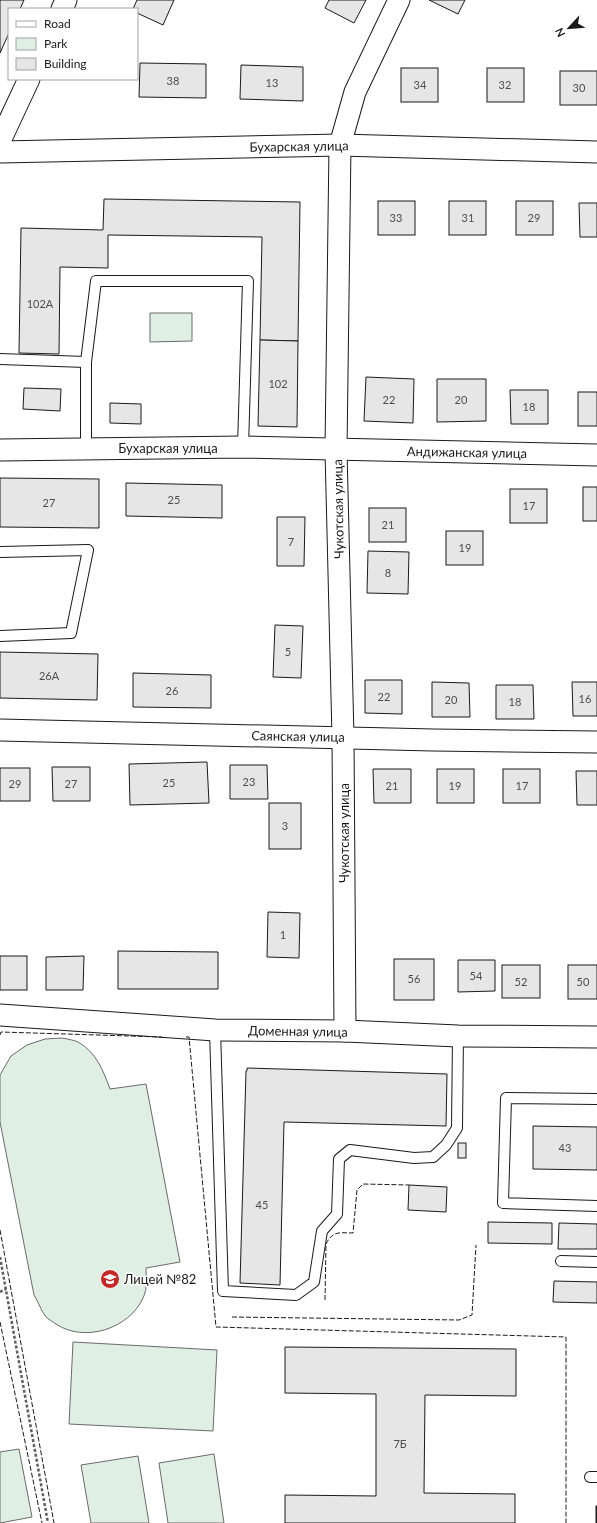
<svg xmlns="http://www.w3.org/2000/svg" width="597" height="1523" font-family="Lato,sans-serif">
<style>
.green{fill:#e0efe3;stroke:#6a6a6a}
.building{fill:#e6e6e6;stroke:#1a1a1a}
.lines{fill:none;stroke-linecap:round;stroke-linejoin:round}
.lane-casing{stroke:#1a1a1a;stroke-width:12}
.street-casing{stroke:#1a1a1a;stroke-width:23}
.path{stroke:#5f5f5f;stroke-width:2.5;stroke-dasharray:3 2;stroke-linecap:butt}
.lane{stroke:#fff;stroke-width:10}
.street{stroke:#fff;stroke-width:21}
.fence{stroke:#1a1a1a;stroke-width:1;stroke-dasharray:5 2;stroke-linecap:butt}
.labels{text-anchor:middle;stroke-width:3;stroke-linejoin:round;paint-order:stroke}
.number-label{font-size:11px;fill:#4d4d4d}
.street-label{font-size:13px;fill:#1a1a1a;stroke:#fff}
.poi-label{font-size:13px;fill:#1a1a1a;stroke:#fff;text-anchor:start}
</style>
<rect width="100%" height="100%" fill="#fff"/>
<g class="green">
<path d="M150,313h42v28l-42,1z"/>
<path d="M62,1038c5,1 12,2 16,4 18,10 25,28 32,47l36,-5 34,178 -34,6c0,10 2,20 -3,30 -14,31 -59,45 -87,26 -3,-2 -8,-5 -10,-7 -5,-6 -8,-16 -12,-22l-34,-173v-47l11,-19 16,-11 18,-6z"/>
<path d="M73,1342l144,8 -4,81 -144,-7z"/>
<path d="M19,1449l13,68 -32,6v-71z"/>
<path d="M214,1454l10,69h-56l-9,-60z"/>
<path d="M138,1456l11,67h-58l-10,-58z"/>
</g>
<g class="building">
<path d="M0,0h24l-4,9h-11v24l-9,20z"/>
<path d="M137,0h37l-11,25 -26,-12v-4h-4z"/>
<path d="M329,0h37l-12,23 -29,-15z"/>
<path d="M429,0h36l-7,14z"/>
<path d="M140,63l66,1v34l-67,-1z"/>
<path d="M241,65l62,2v34l-63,-2z"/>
<rect x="401" y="68" width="37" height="34"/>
<rect x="487" y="68" width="37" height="34"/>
<rect x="560" y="71" width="37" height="34"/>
<path d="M104,199l196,3 -2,139 -38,-1 2,-103 -154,-2v33l-48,-1 -1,87 -40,-1 2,-125 82,2z"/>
<rect x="378" y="201" width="37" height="34"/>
<rect x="449" y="201" width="37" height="34"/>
<rect x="516" y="201" width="37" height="34"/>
<path d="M579,203h18v34h-17z"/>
<path d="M260,340l38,1 -1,86 -39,-1z"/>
<path d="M366,377l48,2 -1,44 -49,-2z"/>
<path d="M437,379h49v42l-49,1z"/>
<path d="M24,388l37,1 -1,22 -37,-2z"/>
<path d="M510,390h38v34h-37z"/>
<rect x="578" y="392" width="19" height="34"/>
<path d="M110,403l31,1v20l-31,-1z"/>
<path d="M0,478l99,1v49l-99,-1z"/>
<path d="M126,483l96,2v33l-96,-2z"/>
<rect x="583" y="487" width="14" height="34"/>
<rect x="510" y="489" width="37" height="34"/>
<rect x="369" y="508" width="37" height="34"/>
<path d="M277,517h28l-1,49h-27z"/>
<rect x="446" y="531" width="37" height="34"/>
<path d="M368,551l41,1 -1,42 -41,-1z"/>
<path d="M275,625l28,1 -2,52 -28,-1z"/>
<path d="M0,652l98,2 -1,46 -97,-2z"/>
<path d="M133,673l78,2v33l-78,-1z"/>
<path d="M365,680h37v34l-37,-1z"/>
<path d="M432,682l37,1 1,34h-38z"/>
<path d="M572,682h25v34h-24z"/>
<path d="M496,685h37l1,34h-38z"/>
<path d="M207,762l2,41 -79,2 -1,-41z"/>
<path d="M230,765h37l1,34h-38z"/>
<path d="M52,767h38v34h-37z"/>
<rect x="0" y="768" width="30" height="33"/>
<path d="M373,769h38v34h-37z"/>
<rect x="437" y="769" width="37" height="34"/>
<rect x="503" y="769" width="37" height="34"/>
<path d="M576,771h21v34h-20z"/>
<rect x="269" y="803" width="32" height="46"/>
<path d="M268,912l32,1 -1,45 -32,-1z"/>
<path d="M118,951l100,1v37h-100z"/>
<rect x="0" y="956" width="27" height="34"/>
<path d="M84,956l-1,34h-37v-33z"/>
<rect x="394" y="959" width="40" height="41"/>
<path d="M458,960h37v31l-37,1z"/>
<rect x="502" y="965" width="38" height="33"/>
<rect x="568" y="965" width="29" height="34"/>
<path d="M247,1068l200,6 -1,52 -162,-4 -4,163 -40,-2 6,-212h1z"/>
<path d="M533,1126l64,1v43l-64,-1z"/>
<rect x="458" y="1143" width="8" height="15"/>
<path d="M409,1185l38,2 -1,25 -38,-2z"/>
<path d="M488,1222l64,1v21l-64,-1z"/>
<path d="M559,1223l38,1v25h-39z"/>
<path d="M554,1281l43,1v21l-44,-1z"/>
<path d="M285,1347l231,2v47l-91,-1 -1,98 91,1v29h-230v-28l91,1v-102l-91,-1z"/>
<rect x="596" y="1506" width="1" height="17"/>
</g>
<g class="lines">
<defs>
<g id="lane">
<path d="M0,359l86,3"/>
<path d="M86,448v-86l10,-81h152l-5,166"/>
<path d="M0,636l71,-3 17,-83 -88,2"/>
<path d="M215,1030l8,261 73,4 18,-13 8,-51 15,-17 2,-55 11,-9 64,8 19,-1 13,-12 11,-17 1,-92"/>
<path d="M597,1099l-91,-1 -3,105 94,3"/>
<path d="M561,1261l36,1"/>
<path d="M590,1477h7"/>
</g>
<g id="street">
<path d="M62,9l4,-9"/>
<path d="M0,141l29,-62"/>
<path d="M0,152l340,-7 257,7"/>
<path d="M0,450l243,-3 354,8"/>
<path d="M0,730l433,10 164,2"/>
<path d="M0,1015l215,15 130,1 113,5 139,1"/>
<path d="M345,1031l-2,-294 -7,-287 4,-305 15,-53 44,-92"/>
</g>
</defs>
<use href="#lane" class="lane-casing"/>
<use href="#street" class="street-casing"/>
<g class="path">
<path d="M0,1257l48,266"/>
<path d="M0,1292l6,-3"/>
</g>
<use href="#lane" class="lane"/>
<use href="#street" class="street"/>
<g class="fence">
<path d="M0,1035l1,-3 161,5"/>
<path d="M186,1037h3l27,290 350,10v186"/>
<path d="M0,1230l54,293"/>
<path d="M325,1300l1,-56c7,-14 14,-11 27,-11l4,-43 6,-6 46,1"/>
<path d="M232,1317l227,3 13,-5 4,-70"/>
<path d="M0,1322l42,201"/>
</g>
</g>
<defs>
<symbol id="school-disc" viewBox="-11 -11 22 22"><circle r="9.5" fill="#c62828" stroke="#fff"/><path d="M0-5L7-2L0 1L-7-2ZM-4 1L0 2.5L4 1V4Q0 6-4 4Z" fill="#fff"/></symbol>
</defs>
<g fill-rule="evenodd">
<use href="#school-disc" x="99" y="1268" width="22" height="22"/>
</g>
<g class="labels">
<g class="number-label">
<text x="173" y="85">38</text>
<text x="272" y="87">13</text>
<text x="420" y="89">34</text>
<text x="505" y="89">32</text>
<text x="579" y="92">30</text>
<text x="396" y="222">33</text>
<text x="468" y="222">31</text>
<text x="534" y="222">29</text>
<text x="40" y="308">102А</text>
<text x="278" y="388">102</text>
<text x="389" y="404">22</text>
<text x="461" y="404">20</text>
<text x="529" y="411">18</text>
<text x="174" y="504">25</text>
<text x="49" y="507">27</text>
<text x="529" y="510">17</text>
<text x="388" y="529">21</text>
<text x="291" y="546">7</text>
<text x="465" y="552">19</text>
<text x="388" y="577">8</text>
<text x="288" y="656">5</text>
<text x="49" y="680">26А</text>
<text x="172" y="695">26</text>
<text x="384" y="701">22</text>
<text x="585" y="703">16</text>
<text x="451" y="704">20</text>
<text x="515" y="706">18</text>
<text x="249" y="786">23</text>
<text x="169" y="787">25</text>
<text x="15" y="788">29</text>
<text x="71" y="788">27</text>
<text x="392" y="790">21</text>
<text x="455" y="790">19</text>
<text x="522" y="790">17</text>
<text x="285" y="830">3</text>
<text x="283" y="939">1</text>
<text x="476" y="980">54</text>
<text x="414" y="983">56</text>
<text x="521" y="986">52</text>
<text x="583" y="986">50</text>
<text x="565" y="1152">43</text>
<text x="262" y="1209">45</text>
<text x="400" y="1448">7Б</text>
</g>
<g class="street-label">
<text transform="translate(299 146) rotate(-1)" y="5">Бухарская улица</text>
<text x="168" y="453">Бухарская улица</text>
<text transform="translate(467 452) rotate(1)" y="5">Андижанская улица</text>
<text transform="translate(338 509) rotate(-91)" y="5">Чукотская улица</text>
<text transform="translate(298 736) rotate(1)" y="5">Саянская улица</text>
<text transform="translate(344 833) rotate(-90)" y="5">Чукотская улица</text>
<text transform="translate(298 1031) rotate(1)" y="5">Доменная улица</text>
</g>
<g class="poi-label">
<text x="124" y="1284">Лицей №82</text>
</g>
</g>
<rect x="8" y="8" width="130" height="72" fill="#ffffff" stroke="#a3a3a3"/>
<rect x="16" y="21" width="20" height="6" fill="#ffffff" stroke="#a3a3a3"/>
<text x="44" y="28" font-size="12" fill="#1a1a1a">Road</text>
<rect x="16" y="38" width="20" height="12" fill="#e0efe3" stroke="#a3a3a3"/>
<text x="44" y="48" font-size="12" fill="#1a1a1a">Park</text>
<rect x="16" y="58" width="20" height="12" fill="#e6e6e6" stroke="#a3a3a3"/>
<text x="44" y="68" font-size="12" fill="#1a1a1a">Building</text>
<g transform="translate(569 28) rotate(244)" stroke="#ffffff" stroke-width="3" paint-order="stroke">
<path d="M0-3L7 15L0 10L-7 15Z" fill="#1a1a1a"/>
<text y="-6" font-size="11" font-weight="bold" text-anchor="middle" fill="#1a1a1a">N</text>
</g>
</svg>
